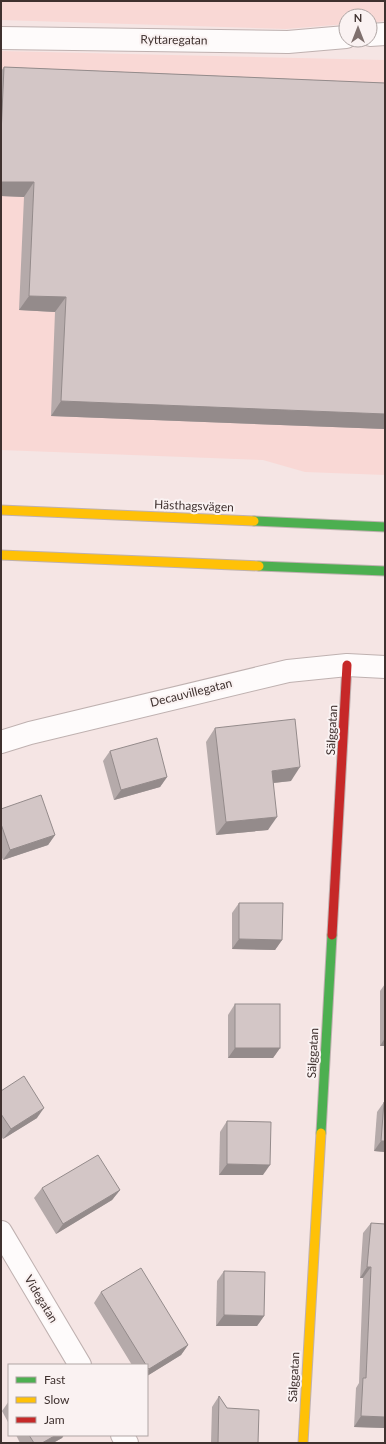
<svg xmlns="http://www.w3.org/2000/svg" width="386" height="1444" font-family="Lato,sans-serif">
<style>
.built{fill:#f9d8d5}
.lines{fill:none;stroke-linecap:round;stroke-linejoin:round}
.street-casing{stroke:#bfb1b0;stroke-width:24}
.fast-casing{stroke:#bfb1b0;stroke-width:11}
.slow-casing{stroke:#bfb1b0;stroke-width:11}
.jam-casing{stroke:#bfb1b0;stroke-width:11}
.street{stroke:#fefbfb;stroke-width:22}
.fast{stroke:#4caf50;stroke-width:9}
.slow{stroke:#ffc107;stroke-width:9}
.jam{stroke:#c62828;stroke-width:9}
.wall{fill:#b5aaaa}
.shaded-wall{fill:#948b8b}
.building{fill:#d3c6c6;stroke:#948b8b}
.labels{text-anchor:middle;stroke-width:4;stroke-linejoin:round;paint-order:stroke}
.street-label{font-size:12px;fill:#3f312f;stroke:#faf2f2}
</style>
<rect width="100%" height="100%" fill="#f5e5e4"/>
<g class="built">
<path d="M1,1h384v20l-15,2v-7h-24v8l-60,5 -285,-9z"/>
<path d="M1,51l384,9v415l-80,-3 -42,-12 -262,-10z"/>
</g>
<g class="lines">
<defs>
<g id="street">
<path d="M370,35l15,-1"/>
<path d="M1,38l287,4 58,-5"/>
<path d="M1,742l29,-9 258,-62 59,-6 38,2"/>
<path d="M1,1232l79,133"/>
<path d="M122,1435l5,8"/>
</g>
<g id="fast">
<path d="M254,521l131,6"/>
<path d="M259,566l126,5"/>
<path d="M321,1133l11,-198"/>
</g>
<g id="slow">
<path d="M1,510l253,11"/>
<path d="M1,555l258,11"/>
<path d="M303,1443l18,-310"/>
</g>
<path id="jam" d="M332,935l15,-270"/>
</defs>
<use href="#street" class="street-casing"/>
<use href="#fast" class="fast-casing"/>
<use href="#slow" class="slow-casing"/>
<use href="#jam" class="jam-casing"/>
<use href="#street" class="street"/>
<use href="#fast" class="fast"/>
<use href="#slow" class="slow"/>
<use href="#jam" class="jam"/>
</g>
<g class="wall">
<path d="M4,67l381,16v346l-334,-13 4,-104 -36,-2 5,-113 -23,-1v-125z"/>
<path d="M215,728l76,53 -17,2 -6,47 -52,5 -10,-93z"/>
<path d="M110,751l57,26 -7,10 -46,13 -11,-39z"/>
<path d="M1,809l54,26 -7,10 -45,15 -2,-4z"/>
<path d="M239,903l43,37 -7,10 -43,-1v-36z"/>
<path d="M385,984v62h-5v-55z"/>
<path d="M235,1004l45,44 -7,10h-45v-43z"/>
<path d="M1,1091l36,27 -34,21 -2,-3z"/>
<path d="M384,1102h1v50l-11,-1 3,-39z"/>
<path d="M227,1121l36,54h-44l1,-43z"/>
<path d="M42,1188l78,2 -8,10 -56,34 -22,-36z"/>
<path d="M371,1223l14,205 -31,-1 2,-39 3,-5 4,-105h-3l3,-45z"/>
<path d="M224,1271l40,45 -7,10h-41l1,-45z"/>
<path d="M101,1292l87,53 -7,10 -34,21v-11h-15l-38,-62z"/>
<path d="M219,1396l8,12 31,35h-47l1,-36z"/>
<path d="M9,1401v23l-7,-13z"/>
<path d="M16,1435h48l-2,3 -9,5h-33z"/>
</g>
<g class="shaded-wall">
<path d="M1,182h33l-10,15 -23,-1z"/>
<path d="M29,296l37,1 -11,15 -36,-2z"/>
<path d="M61,401l324,13v15l-334,-13z"/>
<path d="M300,767l-9,14 -28,3 9,-13z"/>
<path d="M167,777l-7,10 -46,13 7,-10z"/>
<path d="M277,817l-9,13 -52,5 10,-13z"/>
<path d="M55,835l-7,10 -45,15 7,-10z"/>
<path d="M239,939l43,1 -7,10 -43,-1z"/>
<path d="M385,1038v8h-5z"/>
<path d="M235,1048h45l-7,10h-45z"/>
<path d="M44,1108l-7,10 -34,21 8,-10z"/>
<path d="M381,1141h4v11l-11,-1z"/>
<path d="M227,1164l43,1 -7,10h-44z"/>
<path d="M120,1190l-8,10 -56,34 7,-10z"/>
<path d="M367,1267h4l-8,11h-3z"/>
<path d="M224,1315l40,1 -7,10h-41z"/>
<path d="M188,1345l-7,10 -34,21v-4l2,-3z"/>
<path d="M361,1416l24,1v11l-31,-1z"/>
<path d="M56,1435h8l-2,3 -9,5h-11z"/>
</g>
<g class="building">
<path d="M4,67l381,16v331l-324,-13 5,-104 -37,-1 5,-114h-33v-47z"/>
<path d="M295,719l5,48 -28,4 5,46 -51,5 -11,-94z"/>
<path d="M157,738l10,39 -46,13 -11,-39z"/>
<path d="M41,795l14,40 -45,15 -9,-26v-15z"/>
<path d="M239,903h44l-1,37 -43,-1z"/>
<rect x="235" y="1004" width="45" height="44"/>
<path d="M24,1076l20,32 -33,21 -10,-15v-23z"/>
<path d="M384,1102h1v39h-4z"/>
<path d="M227,1121l44,1 -1,43 -43,-1z"/>
<path d="M98,1155l22,35 -57,34 -21,-36z"/>
<path d="M371,1223l14,1v193l-24,-1 2,-38h3l5,-111h-4z"/>
<path d="M141,1268l47,77 -39,24 -2,-2v-2h-1l-45,-73z"/>
<path d="M224,1271l41,1 -1,44 -40,-1z"/>
<path d="M219,1396l8,12 32,2 -1,33h-40z"/>
<path d="M29,1435h27l-14,8h-8z"/>
</g>
<g class="labels">
<g class="street-label">
<text transform="translate(174 40) rotate(1)" y="4">Ryttaregatan</text>
<text transform="translate(194 506) rotate(2)" y="4">Hästhagsvägen</text>
<text transform="translate(191 693) rotate(-14)" y="4">Decauvillegatan</text>
<text transform="translate(332 730) rotate(-87)" y="4">Sälggatan</text>
<text transform="translate(313 1053) rotate(-87)" y="4">Sälggatan</text>
<text transform="translate(41 1299) rotate(59)" y="4">Videgatan</text>
<text transform="translate(294 1377) rotate(-87)" y="4">Sälggatan</text>
</g>
</g>
<rect width="386" height="1444" fill="none" stroke="#3f312f" stroke-width="4"/>
<rect x="8" y="1364" width="140" height="72" fill="#faf2f2" stroke="#afa5a4"/>
<rect x="16" y="1377" width="20" height="6" fill="#4caf50" stroke="#afa5a4"/>
<text x="44" y="1384" font-size="12" fill="#3f312f">Fast</text>
<rect x="16" y="1397" width="20" height="6" fill="#ffc107" stroke="#afa5a4"/>
<text x="44" y="1404" font-size="12" fill="#3f312f">Slow</text>
<rect x="16" y="1417" width="20" height="6" fill="#c62828" stroke="#afa5a4"/>
<text x="44" y="1424" font-size="12" fill="#3f312f">Jam</text>
<g transform="translate(358 28)"><circle r="19" fill="#faf2f2" stroke="#afa5a4"/>
<path d="M0-3L7 15L0 10L-7 15Z" fill="#7f706e"/>
<text y="-6" font-size="11" font-weight="bold" text-anchor="middle" fill="#3f312f">N</text>
</g>
</svg>
